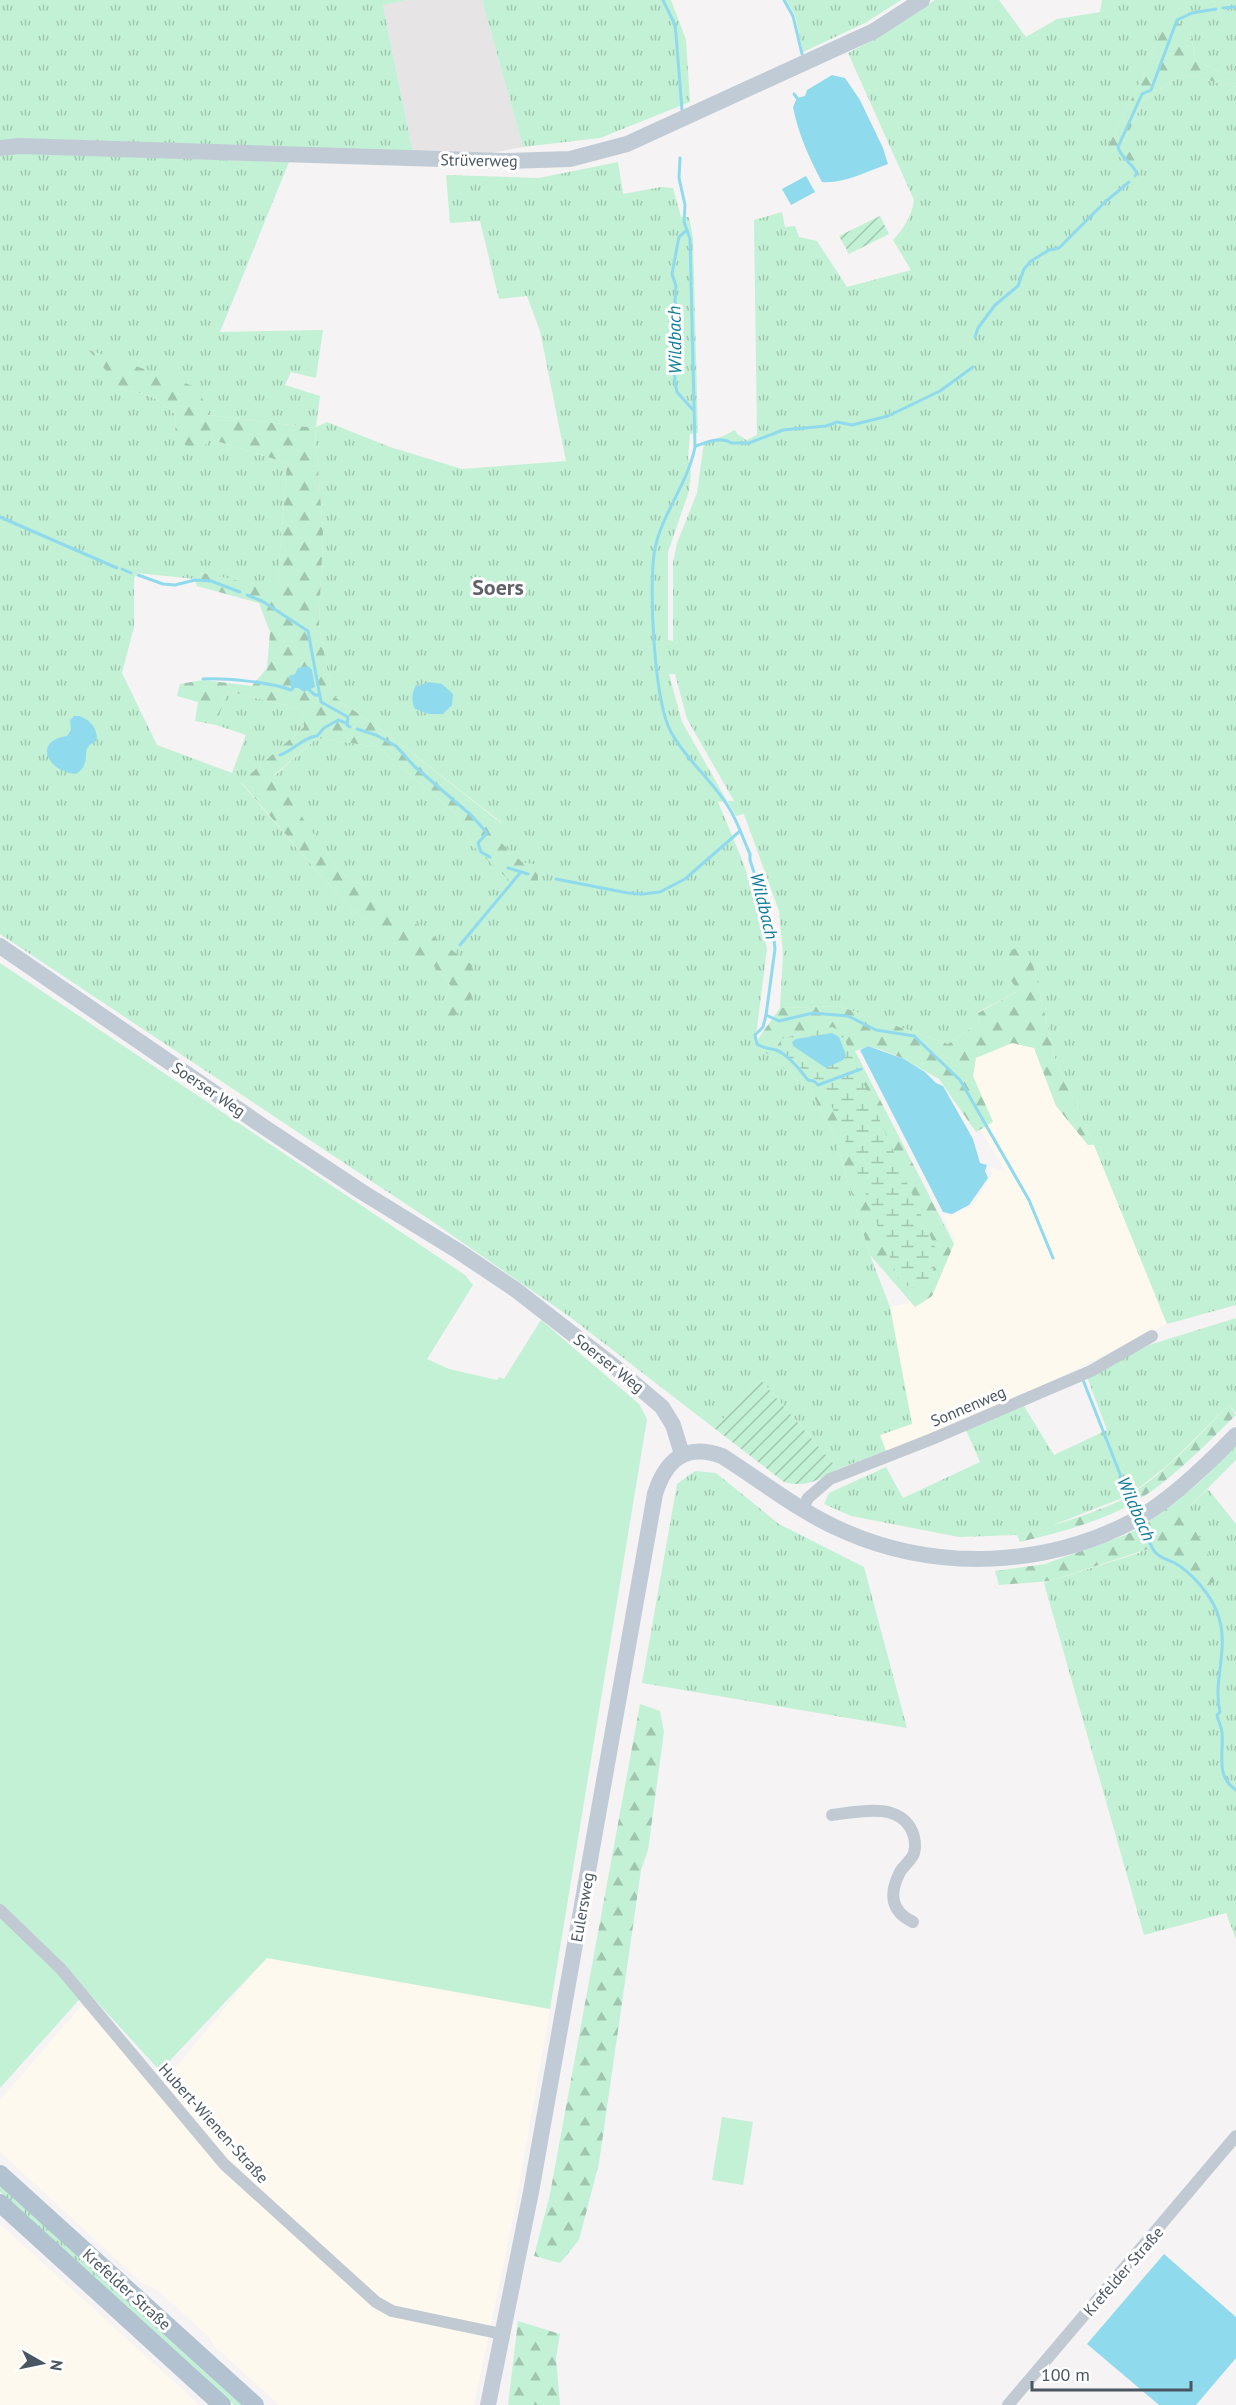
<svg xmlns="http://www.w3.org/2000/svg" width="1236" height="2405" font-family="'PT Sans',sans-serif">
<style>
.commercial{fill:#fdf9ef}
.education{fill:#e6e4e5}
.grass{fill:url(#grass-tufts);fill-rule:evenodd}
.forest{fill:url(#forest-firs)}
.wetland{fill:url(#wetland-marsh)}
.park{fill:#c3f1d5}
.garden{fill:url(#garden-furrows)}
.water{fill:#90daee}
.lines{fill:none;stroke-linecap:round;stroke-linejoin:round}
.stream{stroke:#90daee;stroke-width:3}
.street{stroke:#c1cad2;stroke-width:12}
.secondary{stroke:#c1cbd6;stroke-width:16}
.primary{stroke:#b3c2d1;stroke-width:18}
.labels{text-anchor:middle;stroke-width:6;stroke-linejoin:round;paint-order:stroke}
.street-label{font-size:16px;fill:#4a5661;stroke:#fff}
.water-label{font-size:18px;font-style:italic;fill:#0c7c9b;stroke:#fff}
.district-label{font-size:22px;font-weight:bold;fill:#5f6368;stroke:#fff}
</style>
<defs>
<pattern id="grass-tufts" width="24" height="20" patternUnits="userSpaceOnUse" patternTransform="scale(1.5)"><rect width="24" height="20" fill="#c3f1d5"/><path d="M3 7l-1-3M5 7V3M7 7l1-3M15 17l-1-3M17 17v-4M19 17l1-3" fill="none" stroke="#a0c6b0"/></pattern>
<pattern id="forest-firs" width="22" height="20" patternUnits="userSpaceOnUse" patternTransform="scale(1.5)"><rect width="22" height="20" fill="#c3f1d5"/><path d="M5 1l3.5 6h-7zM16 11l3.5 6h-7z" fill="#a0c6b0"/></pattern>
<pattern id="wetland-marsh" width="20" height="14" patternUnits="userSpaceOnUse" patternTransform="scale(1.5)"><rect width="20" height="14" fill="#c3f1d5"/><path d="M1 5h8M5 5V1M11 12h8M15 12V8" fill="none" stroke="#a0c6b0"/></pattern>
<pattern id="garden-furrows" width="10" height="10" patternUnits="userSpaceOnUse" patternTransform="scale(1.5)"><rect width="10" height="10" fill="#c3f1d5"/><path d="M-1 1l2-2M0 10L10 0M9 11l2-2" fill="none" stroke="#a0c6b0"/></pattern>
</defs>
<rect width="100%" height="100%" fill="#f5f3f3"/>
<g class="commercial">
<path d="M1012,1043l22,5 22,58 32,39h6l73,179 -148,73 -133,54 -6,-15 32,-13 -22,-116 19,-4 -1,-5 8,9 16,-11 23,-56 -13,-26 9,2 22,-11 19,-31 -3,-7 17,5 -53,-87 20,-9 3,-18z"/>
<path d="M266,1958l284,51 -35,200 -41,196h-195l-65,-59 -5,-9 -52,-47 -15,-7 -142,-131v-52l82,-95 75,85z"/>
<path d="M0,2224l62,56 138,125h-200z"/>
</g>
<path class="education" d="M408,0h74l41,147 -32,6h-78l-30,-148z"/>
<g class="grass">
<path d="M0,0h408l-25,5 30,148 -413,-10z"/>
<path d="M482,0h189l15,40 4,62 -90,36 -77,9z"/>
<path d="M786,0h115l-36,23 -62,29 -8,-37z"/>
<path d="M935,0h64l27,37 31,-18 43,-7 2,-12h134v71l-11,3 -29,-13 -6,-30 -23,-14 -24,59 -37,74 18,-8 19,-41 40,-27 53,13v1218l-69,19 -73,-179 -38,-83 -23,-98 -15,27 -40,21 2,10 -32,22 -109,-38 -59,2 3,-54 -4,-43 -35,-97 -8,2 -9,-15 -9,1 25,60 16,50 8,37 -12,94 57,50 22,42 36,120 20,52 22,117 -32,11 6,16 -48,18 -77,-89 -47,48 -144,-111 -137,-95 -433,-288v-778l17,-3 272,9 -69,170 103,-2 -7,48 -25,-6 -6,13 35,11 -4,31 11,-5 63,25 72,22 104,-8 -26,-130 -13,-35 -28,3 -19,-78 -30,2 -4,-48 93,3 79,-16 5,32 38,-7 12,1 8,29h8l4,21 5,195 -8,1 -2,24 3,15 -2,18 -21,61v88l5,1v-78l4,-20 20,-50 7,-51 17,-5 14,-7 2,4 10,6 10,-5 -3,-215 28,-8 3,15 10,-1 4,11 18,4 30,46 64,-17 -18,-30c11,-12 19,-24 21,-40l-66,-147 29,-15zM91,350l117,65 107,13 8,105 -4,91 13,71 62,44 107,83 -4,18 25,22 -49,-16 -18,-33 -77,-66 -61,-9 -43,38 65,96 25,14 108,112 -36,17 15,-29 -17,-20 -72,-48 -42,-43 -79,-92 63,-56 -3,-18 -74,-18 -11,34 30,10 -14,38 -75,-28 -35,-72 12,-46v-48l3,-6 58,6 8,-6 74,17 10,-127 -77,-24 -35,-3 1,-21c-20,-18 -27,-22 -54,-25zM669,674h6l12,45 47,82h-7l-45,-79z"/>
<path d="M1236,1318v95l-7,-8 -60,59 -39,31 -82,32 -31,8 -58,2 -108,-21 -27,-12 5,-11 57,-26 17,31 77,-36 -14,-32 58,-24 30,49 53,-25 -20,-53 62,-32z"/>
<path d="M695,1471l21,2 63,51 85,43 43,161 -265,-45 35,-199z"/>
<path d="M1208,1489l28,35v415l-10,-26 -82,22 -100,-352 95,-30 50,-35 -3,-8z"/>
<path d="M0,2183l244,222h-10l-234,-213z"/>
</g>
<g class="forest">
<path d="M1167,16l23,15 6,30 29,13 11,-3v16l-53,-13 -40,27 -19,41 16,14 -6,9 -28,-15 37,-74z"/>
<path d="M89,350l110,38 9,27 107,13 8,105 -4,91 13,71 62,44 107,84 -3,17 24,22 16,3v20l-28,-4 -37,-35 -18,-33 -77,-66 -61,-9 -43,37 65,97 25,14 108,79v33l-25,26 -11,-9 15,-29 -17,-20 -29,-2 -5,-19 -38,-27 -42,-43 -79,-93 63,-55 -3,-18 -74,-18 -11,34 -21,-4 3,-19 -21,-6 3,-12 23,-4 49,6 15,-18 3,-36 -11,-29 -62,-17 -2,-7 8,-6 74,16 10,-126 -77,-24 -8,10 -11,1 -16,-14 1,-21c-20,-18 -27,-22 -54,-25z"/>
<path d="M1021,947l12,17 23,98 38,83h-6l-32,-39 -22,-58 -22,-5 -36,15 -3,18 20,46 -17,10 -37,-53 -35,-20 -22,-9 -14,-4 -13,5 99,193 -22,52 -17,11 -45,-52 -36,-120 -22,-42 -57,-50 25,-35 59,-2 109,38 32,-22 -2,-9 40,-22 -16,-24 5,-16z"/>
<path d="M1229,1405l7,10c-38,37 -77,79 -127,100 -29,12 -59,20 -89,27l-3,-7c32,-8 85,-23 113,-40 37,-24 68,-59 99,-90z"/>
<path d="M1236,1446v14l-50,50 34,68 -20,12 -52,-41 -98,32 -51,4 -4,-14 50,-7 78,-28 19,-9 57,-44z"/>
<path d="M640,1704l20,7 4,21 -16,118 -7,20 -42,293 -20,77 -19,23 -26,-7 16,-62z"/>
<path d="M518,2321l42,13 -4,24 4,47h-52z"/>
</g>
<path class="wetland" d="M832,1027l9,4 97,223 -12,39 -26,-10 -76,-197 -40,-31 -4,-16z"/>
<g class="park">
<path d="M0,963l465,312 8,10 -46,74 22,10 48,11 2,-3 5,2 37,-59 98,84 8,15 -97,590 -283,-51 -107,113 -73,-80 -87,97z"/>
<path d="M722,2117l31,5 -10,63 -31,-5z"/>
</g>
<g class="garden">
<path d="M880,216l9,18 -40,20 -10,-18z"/>
<path d="M761,1380l77,89c-21,11 -30,19 -54,13l-70,-54z"/>
</g>
<g class="water">
<path d="M832,75l13,3 15,22 23,48 5,16c-20,7 -44,20 -66,18 -13,-24 -24,-49 -29,-75l4,-9 8,-2 2,-6z"/>
<path d="M806,176l9,16 -24,13 -9,-16z"/>
<path d="M308,666l4,4 3,17 -11,5 -6,-4 -7,-1 -2,-11 6,-2 3,-6z"/>
<path d="M429,682l13,2 11,10 -1,11 -9,9h-14l-14,-5c-4,-9 -3,-16 1,-24l3,1z"/>
<path d="M79,716c12,4 18,12 18,24 -2,3 -6,3 -8,6 -7,6 3,17 -13,28 -28,-2 -44,-33 -9,-38l4,-6 -1,-10 4,-4z"/>
<path d="M832,1033l7,4 7,18 -3,5 -17,8 -33,-22 -1,-4 4,-3z"/>
<path d="M868,1046l36,13 21,13 11,11 7,3 30,53 7,24 7,2 -2,6 3,7 -19,27 -17,9 -9,-2 -83,-162z"/>
<path d="M1164,2254l72,63v41l-40,47h-37l-72,-61z"/>
</g>
<g class="lines">
<g class="stream">
<path d="M663,0l12,25 1,9 6,76"/>
<path d="M784,0l9,16 9,38"/>
<path d="M1223,8l13,-1"/>
<path d="M794,94l3,4"/>
<path d="M680,158l-1,20 6,27 -1,17 6,17 5,208c-7,36 -32,65 -40,101 -7,36 -1,153 16,184 15,28 42,49 58,76 9,14 14,31 21,46v6l23,70 2,19 -9,66 13,6 34,-8 35,3 28,14 38,6 46,44 69,120 24,58"/>
<path d="M1135,176l2,-3c-5,-10 -16,-15 -19,-26l24,-53 9,-4 26,-70 15,-7 24,-4"/>
<path d="M687,230l-8,7 -7,37 4,12 -1,15 2,11v11l-4,7 2,53 2,9 16,18"/>
<path d="M975,337l3,-9 17,-23 23,-19 6,-17 7,-8 18,-11 10,-2 45,-45 25,-21"/>
<path d="M696,446c10,-4 26,-10 35,-3h18l34,-13 43,-4 11,-4 15,3 36,-9 52,-25 33,-24"/>
<path d="M0,517l117,51"/>
<path d="M122,569l9,4"/>
<path d="M138,575l25,9 12,1 20,-5 16,1 29,11"/>
<path d="M247,595l15,6 46,30 13,71 27,15 -1,8 3,2"/>
<path d="M203,679c22,-1 68,3 88,11l3,-3"/>
<path d="M307,688l8,7h5"/>
<path d="M357,729l19,6 20,11 18,20 58,50 15,17 -9,10 3,9 9,5"/>
<path d="M280,755c13,-4 23,-18 37,-19l7,-8 14,-8 8,3"/>
<path d="M508,868l20,6"/>
<path d="M556,879l72,14 15,1 17,-2 25,-13 55,-48"/>
<path d="M460,945l60,-72"/>
<path d="M766,1015l-3,12 -8,8 2,9c7,5 11,4 19,6 12,4 25,21 32,30l6,1 4,4 43,-16"/>
<path d="M1083,1380l52,132"/>
<path d="M1141,1523c4,10 8,21 14,29 6,7 13,7 20,11 17,10 35,31 42,49 14,36 -5,66 3,100l-3,3c1,7 5,11 5,18 2,21 -7,43 14,57"/>
</g>
<g class="street">
<path d="M802,1510l6,-12 22,-19 102,-40 159,-68 61,-35"/>
<path d="M832,1815c26,-3 66,-14 80,16 3,6 4,16 2,22 -2,7 -10,12 -14,19 -11,21 -10,39 13,50"/>
<path d="M0,1910l61,59 163,195 152,138 16,9 110,23"/>
<path d="M1008,2405l228,-269"/>
</g>
<g class="secondary">
<path d="M0,148l19,-2 487,15 64,-2 57,-15 247,-113 48,-31"/>
<path d="M0,946l267,183 95,63 96,59 58,39 99,77 47,40 11,18 9,29"/>
<path d="M488,2405l43,-213 124,-698c11,-35 31,-51 67,-38 41,26 79,57 124,76 92,40 201,35 289,-12 36,-20 73,-56 101,-85"/>
</g>
<g class="primary">
<path d="M0,2174l255,231"/>
<path d="M0,2203l222,202"/>
</g>
</g>
<g class="labels">
<g class="street-label">
<text transform="translate(479 160) rotate(1)" y="6">Strüverweg</text>
<text transform="translate(209 1089) rotate(34)" y="6">Soerser Weg</text>
<text transform="translate(609 1363) rotate(38)" y="6">Soerser Weg</text>
<text transform="translate(968 1406) rotate(-23)" y="6">Sonnenweg</text>
<text transform="translate(582 1907) rotate(-80)" y="6">Eulersweg</text>
<text transform="translate(214 2123) rotate(48)" y="6">Hubert-Wienen-Straße</text>
<text transform="translate(1123 2271) rotate(-49)" y="6">Krefelder Straße</text>
<text transform="translate(127 2289) rotate(42)" y="6">Krefelder Straße</text>
</g>
<g class="water-label">
<text transform="translate(675 340) rotate(-91)" y="6">Wildbach</text>
<text transform="translate(764 906) rotate(76)" y="6">Wildbach</text>
<text transform="translate(1136 1509) rotate(66)" y="6">Wildbach</text>
</g>
<g class="district-label">
<text x="498" y="595">Soers</text>
</g>
</g>
<g transform="translate(42 2363) rotate(99)" stroke="#ffffff" stroke-width="4.5" paint-order="stroke">
<path d="M0-4.5L10 22L0 15L-10 22Z" fill="#4a5661"/>
<text y="-9" font-size="16" font-weight="bold" text-anchor="middle" fill="#4a5661">N</text>
</g>
<path d="M1032 2381v9h159v-9" fill="none" stroke="#4a5661" stroke-width="3"/>
<text x="1041" y="2381" font-size="18" fill="#4a5661" stroke="#ffffff" stroke-width="4.5" paint-order="stroke">100 m</text>
</svg>
